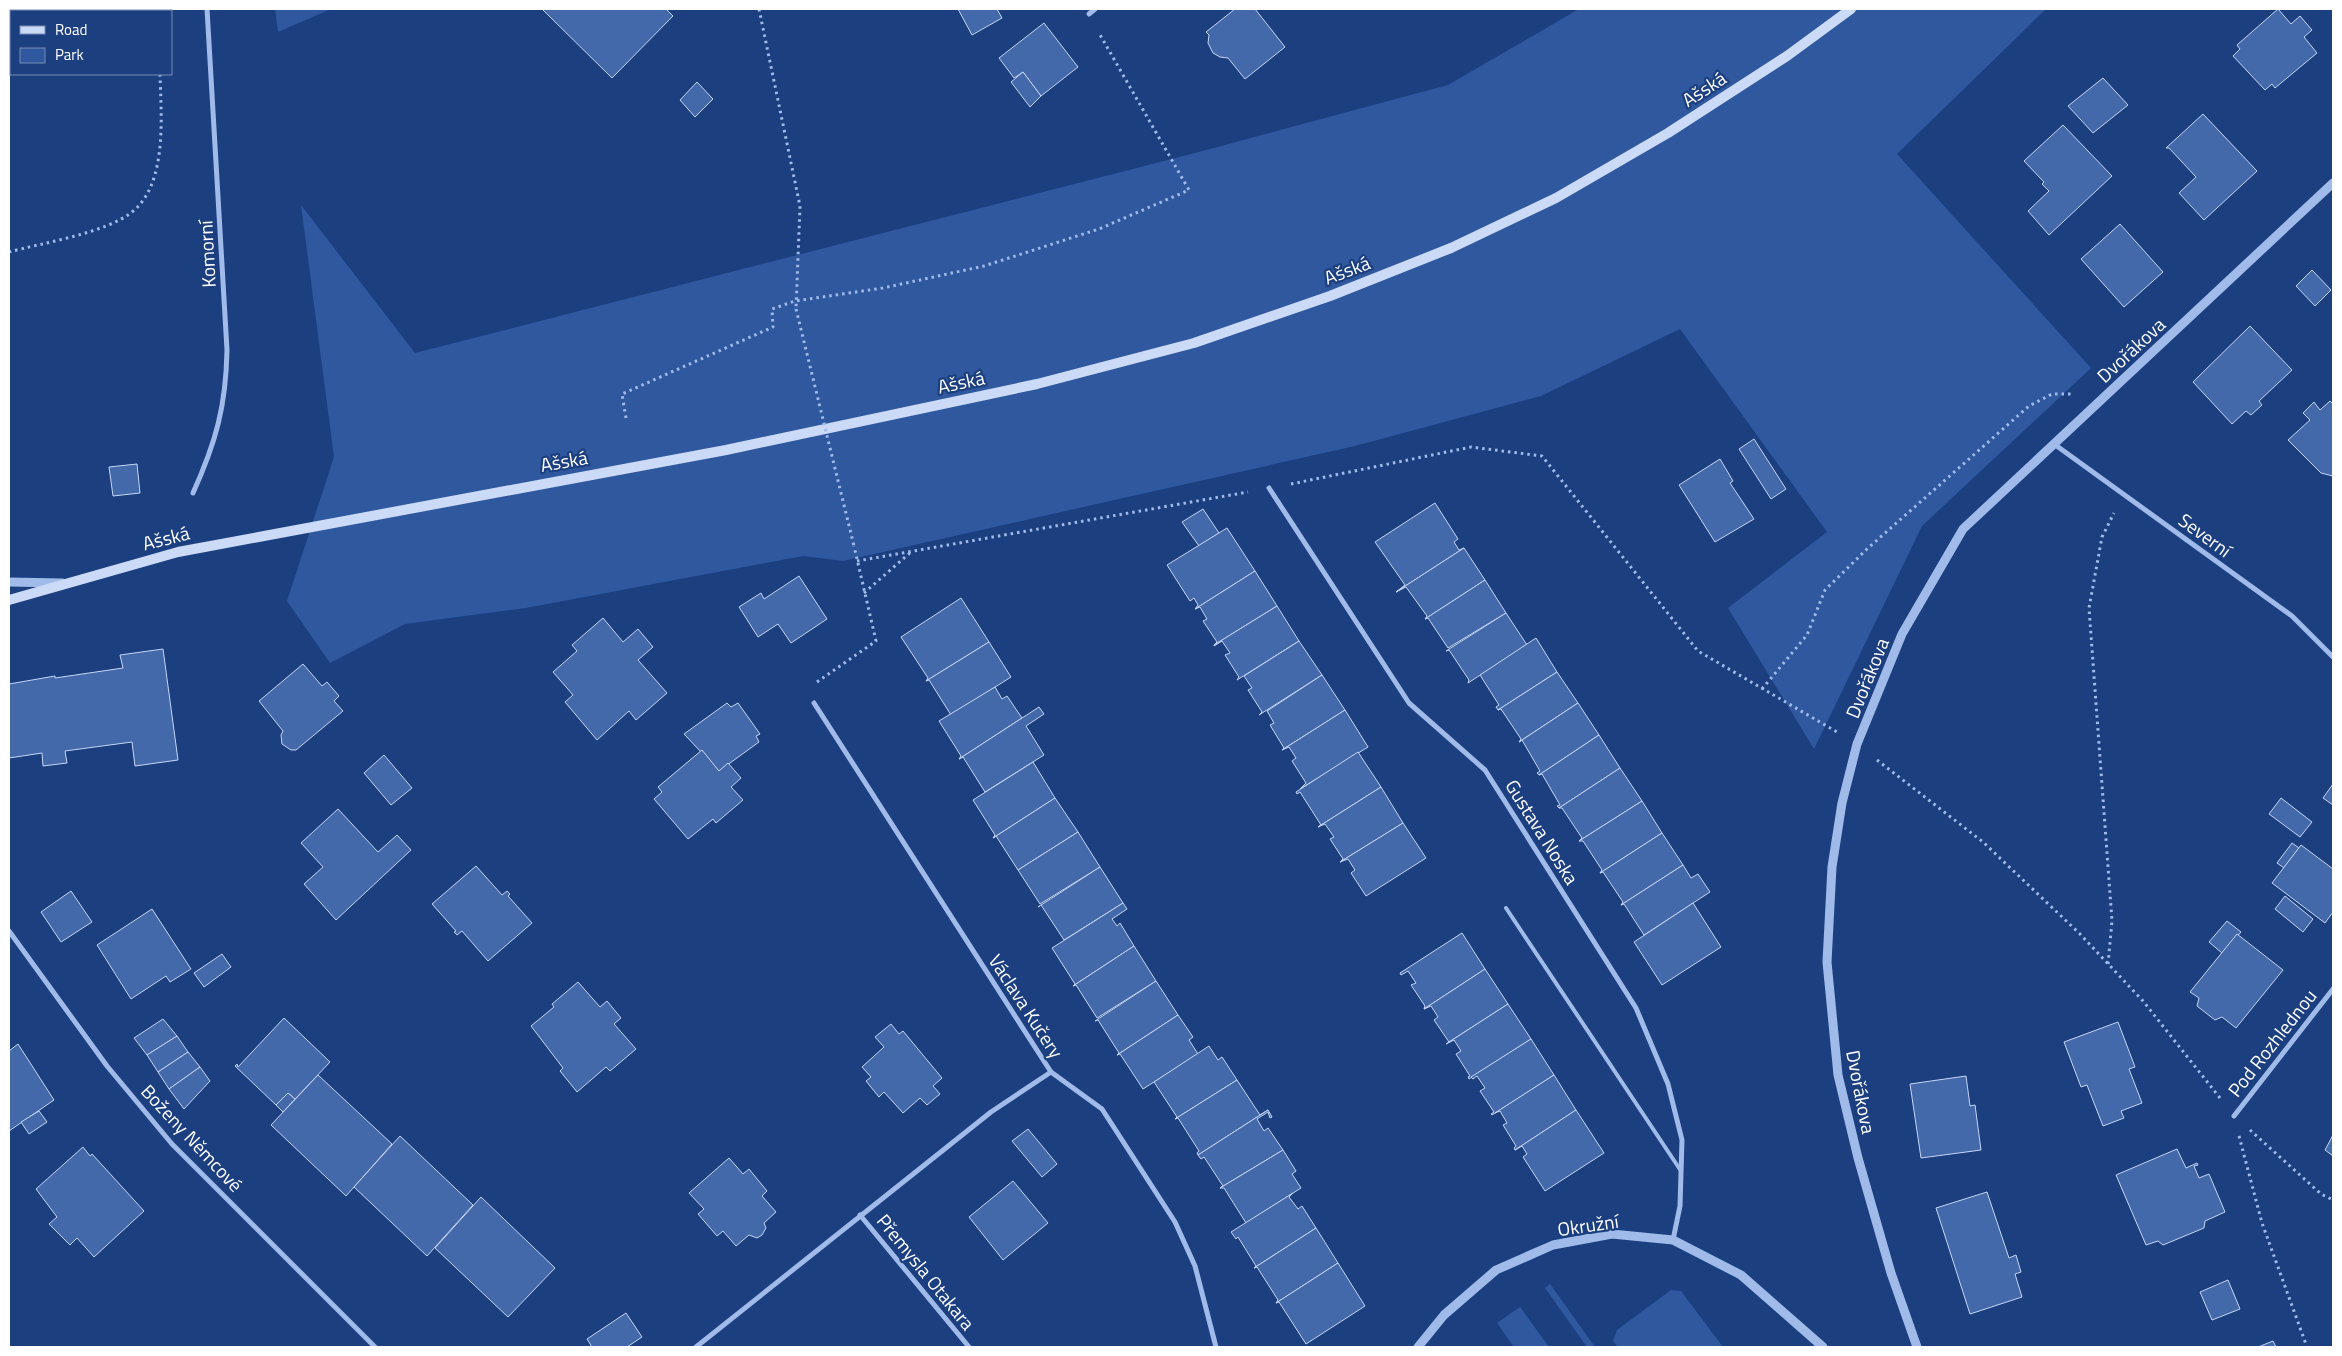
<svg xmlns="http://www.w3.org/2000/svg" width="2342" height="1356" font-family="'Titillium Web',sans-serif">
<style>
.green{fill:#2f589f}
.building{fill:#4469aa;stroke:#c4d7f7}
.lines{fill:none;stroke-linecap:round;stroke-linejoin:round}
.path{stroke:#a0bbe9;stroke-width:3;stroke-dasharray:2.5 4;stroke-linecap:butt}
.service{stroke:#a0bbe9;stroke-width:4}
.minor{stroke:#a0bbe9;stroke-width:5}
.tertiary{stroke:#a0bbe9;stroke-width:9}
.secondary{stroke:#cbdbf7;stroke-width:10}
.path-bridge{stroke:#a0bbe9;stroke-width:3;stroke-dasharray:2.5 4;stroke-linecap:butt}
.labels{text-anchor:middle;stroke-width:4.5;stroke-linejoin:round;paint-order:stroke}
.street-label{font-size:19px;fill:#fff;stroke:#1c3f80}
</style>
<rect width="100%" height="100%" fill="#1c3f80"/>
<g class="green">
<path d="M275,9h56l-53,23z"/>
<path d="M1579,9h467l-149,145 194,214 -169,158 -108,223 -86,-141 99,-76 -147,-203 -139,67 -186,50 -512,115 -40,-5 -277,52 -121,16 -75,39 -43,-62 47,-144 -33,-252 114,148 780,-200 253,-68z"/>
<path d="M1550,1284l45,63h-8l-42,-59z"/>
<path d="M1671,1290l10,1 42,56h-105l-5,-6 4,-11z"/>
<path d="M1520,1307l29,40h-35l-17,-24z"/>
</g>
<g class="building">
<path d="M542,9h124l7,7 -61,62z"/>
<path d="M958,9h39l5,9 -30,17z"/>
<path d="M1235,9h20l30,38 -40,32 -17,-21 -8,-1 -7,-4 -5,-10 1,-8 -3,-3z"/>
<path d="M2278,9l13,15 9,-8 12,14 -8,7 13,16 -42,35 -3,-4 -7,6 -32,-34 7,-7 -3,-4z"/>
<path d="M1044,23l34,44 -37,29 -18,-24 -9,6 -15,-20z"/>
<path d="M1023,72l18,24 -11,11 -19,-25z"/>
<path d="M2103,78l25,27 -35,28 -25,-27z"/>
<path d="M697,82l16,17 -18,18 -15,-17z"/>
<path d="M2203,114l54,57 -53,49 -25,-27 17,-16 -27,-29h-3z"/>
<path d="M2063,125l49,51 -63,59 -21,-24 21,-20 -7,-7 2,-2 -20,-21z"/>
<path d="M2120,224l43,48 -39,35 -43,-48z"/>
<path d="M2312,270l19,20 -16,16 -19,-20z"/>
<path d="M2250,326l42,44 -33,31 3,4 -11,10 -5,-4 -14,13 -39,-42z"/>
<path d="M2330,401l3,3v72l-12,-3 -33,-33 22,-20 -7,-7 11,-11 6,8z"/>
<path d="M1754,439l32,50 -15,10 -32,-50z"/>
<path d="M1720,459l13,22 -3,2 24,36 -39,23 -36,-57z"/>
<path d="M137,464l3,29 -27,3 -4,-29z"/>
<path d="M1435,503l23,36 -4,3 5,8 5,-2 -68,44 9,-7 -30,-43z"/>
<path d="M1203,509l16,24 -20,13 -17,-24z"/>
<path d="M1227,528l28,43 -60,38 3,-4 -4,-7 -4,3 -23,-36z"/>
<path d="M1464,548l21,32 -60,39 2,-3 -21,-29 -10,5z"/>
<path d="M1255,571l22,35 -63,39 3,-3 -14,-21 4,-2 -7,-12 -5,2z"/>
<path d="M799,576l28,43 -36,24 -13,-19 -20,13 -19,-30 22,-14 3,6z"/>
<path d="M1485,580l21,33 -58,35 -20,-30 -3,1z"/>
<path d="M961,598l28,44 -63,39 2,-3 -27,-41z"/>
<path d="M1277,606l22,35 -62,39 2,-3 -14,-22 5,-2 -8,-12 -8,5v-1z"/>
<path d="M1506,613l21,32 -59,38 1,-3 -20,-30 -3,1z"/>
<path d="M603,618l20,24 15,-13 15,18 -15,13 29,33 -31,27 -7,-9 -32,29 -32,-38 8,-7 -20,-23 24,-21 -5,-6z"/>
<path d="M1536,638l21,34 -59,38 -2,-3 3,-2 -19,-30z"/>
<path d="M1299,641l23,34 -63,40 3,-3 -14,-22 4,-2 -8,-12z"/>
<path d="M989,642l22,35 -60,38 -22,-35 -3,1z"/>
<path d="M163,649l15,111 -43,6 -3,-24 -67,9 2,12 -24,3 -1,-13 -33,5v-74l46,-8v2l68,-10 -3,-13z"/>
<path d="M303,664l19,22 5,-4 12,14 -5,5 9,10 -47,39h-5l-9,-6 -1,-9 2,-4 -24,-30z"/>
<path d="M1557,672l21,31 -59,39 2,-3 -20,-30 -3,1z"/>
<path d="M1322,675l23,35 -63,40 2,-2 -14,-23 4,-2 -7,-12z"/>
<path d="M995,687l7,12 5,-3 15,22 -63,41 2,-3 -22,-35z"/>
<path d="M727,703l4,4 7,-4 22,31 -4,2 3,6 -40,29 -35,-37z"/>
<path d="M1578,703l21,32 -60,40 -2,-2 3,-2 -18,-31 -3,2z"/>
<path d="M1039,707l5,7 -18,12 18,29 -59,37 -22,-35 -4,2z"/>
<path d="M1345,710l23,37 -68,42 6,-6 -14,-22 4,-3 -7,-11 -7,3z"/>
<path d="M1599,735l21,33 -61,40 -2,-2 3,-1 -18,-31 -3,1z"/>
<path d="M702,750l17,21 9,-8 13,15 -10,9 12,13 -27,23 -3,-4 -25,20 -34,-40 8,-7 -4,-5z"/>
<path d="M1358,752l23,35 -63,40 3,-2 -21,-33 -3,2 -1,-2z"/>
<path d="M384,755l28,33 -21,17 -27,-32z"/>
<path d="M1033,762l22,36 -62,40 2,-3 -22,-35z"/>
<path d="M1620,768l22,33 -63,40 3,-3 -20,-30h-3z"/>
<path d="M2333,784v21l-10,-7z"/>
<path d="M1381,787l22,36 -63,39 3,-3 -13,-20 4,-2 -9,-13 -7,3z"/>
<path d="M1055,798l23,34 -60,38 -22,-34 -3,2z"/>
<path d="M2281,798l31,24 -12,15 -31,-23z"/>
<path d="M1642,801l20,32 -62,40 2,-3 -19,-29h-4z"/>
<path d="M338,809l40,43 19,-17 14,15 -75,70 -32,-36 19,-17 -22,-24z"/>
<path d="M1403,823l23,35 -60,38 -15,-23 4,-3 -7,-11 -8,3z"/>
<path d="M1078,832l22,35 -60,37 -22,-34z"/>
<path d="M1662,833l21,32 -62,40 2,-3 -20,-30 -3,1z"/>
<path d="M2292,843l7,5 -15,20 -7,-5z"/>
<path d="M2301,845l32,24v43l-8,11 -53,-40z"/>
<path d="M1683,865l8,13 7,-4 12,18 -66,43 -20,-31 -3,1z"/>
<path d="M476,866l26,29 5,-4 3,3 -2,2 24,27 -44,38 -26,-30 -5,4 -3,-3 2,-1 -24,-27z"/>
<path d="M1100,867l23,36 -59,37 -23,-35 -3,2z"/>
<path d="M71,891l21,31 -31,20 -20,-30z"/>
<path d="M2285,896l28,23 -10,13 -28,-23z"/>
<path d="M1123,903l4,6 -15,10 5,7 3,-3 14,23 -61,40 2,-2 -23,-36z"/>
<path d="M1693,903l28,44 -59,38 -28,-43z"/>
<path d="M152,909l39,60 -21,13 -4,-6 -35,23 -34,-54z"/>
<path d="M2227,921l14,11 -19,21 -13,-11z"/>
<path d="M1462,933l23,36 -61,40 1,-3 -14,-21 5,-2 -8,-12 -7,4 -1,-2z"/>
<path d="M2237,934l46,36 -47,58 -14,-11 -7,3 -18,-14 2,-8 -9,-6z"/>
<path d="M1134,946l22,35 -59,37 -21,-33 -3,1z"/>
<path d="M222,954l9,13 -27,20 -10,-14z"/>
<path d="M1485,969l23,35 -59,38 -15,-22 4,-3 -7,-11 -7,3z"/>
<path d="M1156,981l22,34 -61,40 2,-2 -21,-33 -3,1z"/>
<path d="M578,982l22,25 7,-6 14,17 -7,6 22,25 -26,22 -4,-4 -29,25 -17,-21 3,-3 -32,-42 23,-19 -2,-3z"/>
<path d="M1508,1004l23,35 -62,40 -1,-2 2,-1 -14,-22 5,-3 -7,-11 -8,4z"/>
<path d="M1178,1015l15,22 -4,3 9,14 -55,35 -23,-35 -3,1z"/>
<path d="M284,1018l46,44 -35,37 -7,-6 -12,12 -41,-39 2,-2 1,3z"/>
<path d="M163,1019l14,17 -30,19 -13,-17z"/>
<path d="M2118,1022l17,45 -6,2 13,34 -21,8 3,7 -21,8 -16,-41 -6,2 -17,-45z"/>
<path d="M891,1024l8,10 4,-3 39,47 -9,8 7,8 -13,11 -7,-7 -17,15 -19,-21 -5,5 -13,-16 5,-4 -9,-10 22,-20 -9,-10z"/>
<path d="M177,1036l11,16 -30,20 -11,-17z"/>
<path d="M1531,1039l23,36 -62,40 -1,-1 3,-2 -14,-21 5,-3 -8,-12 -4,3 -2,-2z"/>
<path d="M18,1044l36,56 -45,31v-80z"/>
<path d="M1209,1046l9,14 4,-3 15,23 -62,39 2,-2 -23,-35z"/>
<path d="M188,1052l12,15 -31,22 -11,-17z"/>
<path d="M200,1067l10,14 -26,28 -15,-20z"/>
<path d="M318,1075l74,69 -46,52 -75,-71z"/>
<path d="M1554,1075l22,35 -61,40 -1,-2 2,-2 -13,-21 4,-2 -7,-12 -5,2z"/>
<path d="M1966,1076l4,30 5,-1 6,45 -60,8 -11,-74z"/>
<path d="M1237,1080l23,35 8,-5 -70,45 -1,-2 2,-2 -21,-33 -3,1z"/>
<path d="M288,1093l7,6 -12,13 -7,-7z"/>
<path d="M1268,1110l4,7 -2,1 -2,-6 -11,7 7,12 4,-3 15,22 -63,38 3,-2 -19,-29 -3,2 -3,-4z"/>
<path d="M1576,1110l28,43 -59,38 -22,-34 4,-3 -5,-8 -7,4z"/>
<path d="M39,1111l8,11 -18,12 -8,-12z"/>
<path d="M1028,1129l29,35 -15,13 -30,-36z"/>
<path d="M2333,1135v21l-8,-6z"/>
<path d="M400,1136l73,69 -46,51 -73,-69z"/>
<path d="M83,1147l7,9 2,-2 52,57 -50,46 -17,-19 -7,7 -21,-21 8,-7 -21,-28z"/>
<path d="M2177,1149l9,19 11,-5 1,2 -4,1 5,12 10,-4 16,38 -20,9 -1,7 -41,17 -5,-4 -12,4 -30,-70z"/>
<path d="M1283,1150l13,21 -4,3 9,14 -55,35 -22,-35h-4z"/>
<path d="M729,1158l14,16 6,-5 18,22 -5,5 14,16 -12,11 2,5 -4,7 -5,3 -8,-3 -13,11 -13,-15 -6,5 -19,-22 6,-5 -15,-16z"/>
<path d="M1013,1181l35,42 -45,37 -34,-43z"/>
<path d="M1987,1192l22,66 7,-3 5,17 -6,2 7,23 -52,17 -34,-106z"/>
<path d="M1293,1193l-4,4 9,12 4,-3 14,22 -62,40 2,-2 -18,-29 -2,2 -5,-7z"/>
<path d="M481,1197l74,71 -47,49 -73,-69z"/>
<path d="M1316,1228l22,35 -62,40 2,-3 -21,-33 -3,1z"/>
<path d="M1338,1263l27,43 -59,38 -27,-42 -3,1z"/>
<path d="M2228,1280l12,29 -28,11 -12,-28z"/>
<path d="M626,1313l16,24 -15,10h-35l-5,-8z"/>
<path d="M2273,1341l3,6h-18z"/>
</g>
<g class="lines">
<g class="path">
<path d="M159,9v2"/>
<path d="M759,9l41,197 -4,103"/>
<path d="M9,252c33,-9 97,-19 123,-40 36,-28 29,-98 28,-138"/>
<path d="M626,418l-4,-24 151,-67 -1,-18 23,-8 88,-13 101,-22 115,-37 90,-39 -90,-157"/>
<path d="M1291,484l180,-37 71,9 156,195 139,81"/>
<path d="M857,561l391,-69"/>
<path d="M864,593l47,-41"/>
<path d="M817,682l59,-41 -22,-95"/>
<path d="M1762,689l45,-54 18,-45 42,-41 162,-143 23,-12h20"/>
<path d="M1877,760l106,82 97,92 63,67 77,97"/>
<path d="M2108,964l4,-43 -23,-313 13,-71 12,-24"/>
<path d="M2250,1130l71,64 12,6"/>
<path d="M2239,1136l23,87 45,124"/>
</g>
<path class="service" d="M1506,908l175,263"/>
<g class="minor">
<path d="M1089,14l6,-5"/>
<path d="M2054,444l238,172 41,41"/>
<path d="M1269,488l140,215 76,67 151,238 32,76 14,56 -2,66 -7,34"/>
<path d="M193,493c23,-51 33,-87 34,-143l-20,-341"/>
<path d="M814,703l237,369 51,37 73,113 20,44 21,81"/>
<path d="M9,931l98,135 65,78 203,203"/>
<path d="M2234,1116l99,-127"/>
<path d="M860,1215l109,132"/>
<path d="M696,1347l295,-235 60,-40"/>
</g>
<g class="tertiary">
<path d="M9,582l53,1"/>
<path d="M1418,1347l26,-32 52,-45 57,-25 59,-11 61,6 68,35 82,72"/>
<path d="M1917,1347l-26,-74 -33,-115 -20,-83 -11,-113 5,-95 10,-64 15,-59 45,-110 61,-105 370,-346"/>
</g>
<path class="secondary" d="M9,600l169,-48 548,-102 311,-66 157,-41 136,-47 121,-48 105,-50 112,-65 119,-77 64,-47"/>
<path class="path-bridge" d="M796,309l58,237"/>
</g>
<g class="labels">
<g class="street-label">
<text transform="translate(1704 89) rotate(-33)" y="7">Ašská</text>
<text transform="translate(207 254) rotate(-93)" y="7">Komorní</text>
<text transform="translate(1347 270) rotate(-21)" y="7">Ašská</text>
<text transform="translate(2131 350) rotate(-43)" y="7">Dvořákova</text>
<text transform="translate(961 382) rotate(-12)" y="7">Ašská</text>
<text transform="translate(564 461) rotate(-10)" y="7">Ašská</text>
<text transform="translate(2205 535) rotate(36)" y="7">Severní</text>
<text transform="translate(166 538) rotate(-14)" y="7">Ašská</text>
<text transform="translate(1867 678) rotate(-68)" y="7">Dvořákova</text>
<text transform="translate(1542 832) rotate(58)" y="7">Gustava Noska</text>
<text transform="translate(1026 1006) rotate(57)" y="7">Václava Kučery</text>
<text transform="translate(2272 1043) rotate(-52)" y="7">Pod Rozhlednou</text>
<text transform="translate(1861 1092) rotate(79)" y="7">Dvořákova</text>
<text transform="translate(192 1138) rotate(47)" y="7">Boženy Němcové</text>
<text transform="translate(1588 1225) rotate(-8)" y="7">Okružní</text>
<text transform="translate(926 1272) rotate(51)" y="7">Přemysla Otakara</text>
</g>
</g>
<rect width="2342" height="1356" fill="none" stroke="#ffffff" stroke-width="20"/>
<rect x="10" y="10" width="162" height="65" fill="#1c3f80" stroke="#778cb3"/>
<rect x="20" y="26" width="25" height="8" fill="#cbdbf7" stroke="#778cb3"/>
<text x="55" y="35" font-size="15" fill="#ffffff">Road</text>
<rect x="20" y="48" width="25" height="15" fill="#2f589f" stroke="#778cb3"/>
<text x="55" y="60" font-size="15" fill="#ffffff">Park</text>
</svg>
